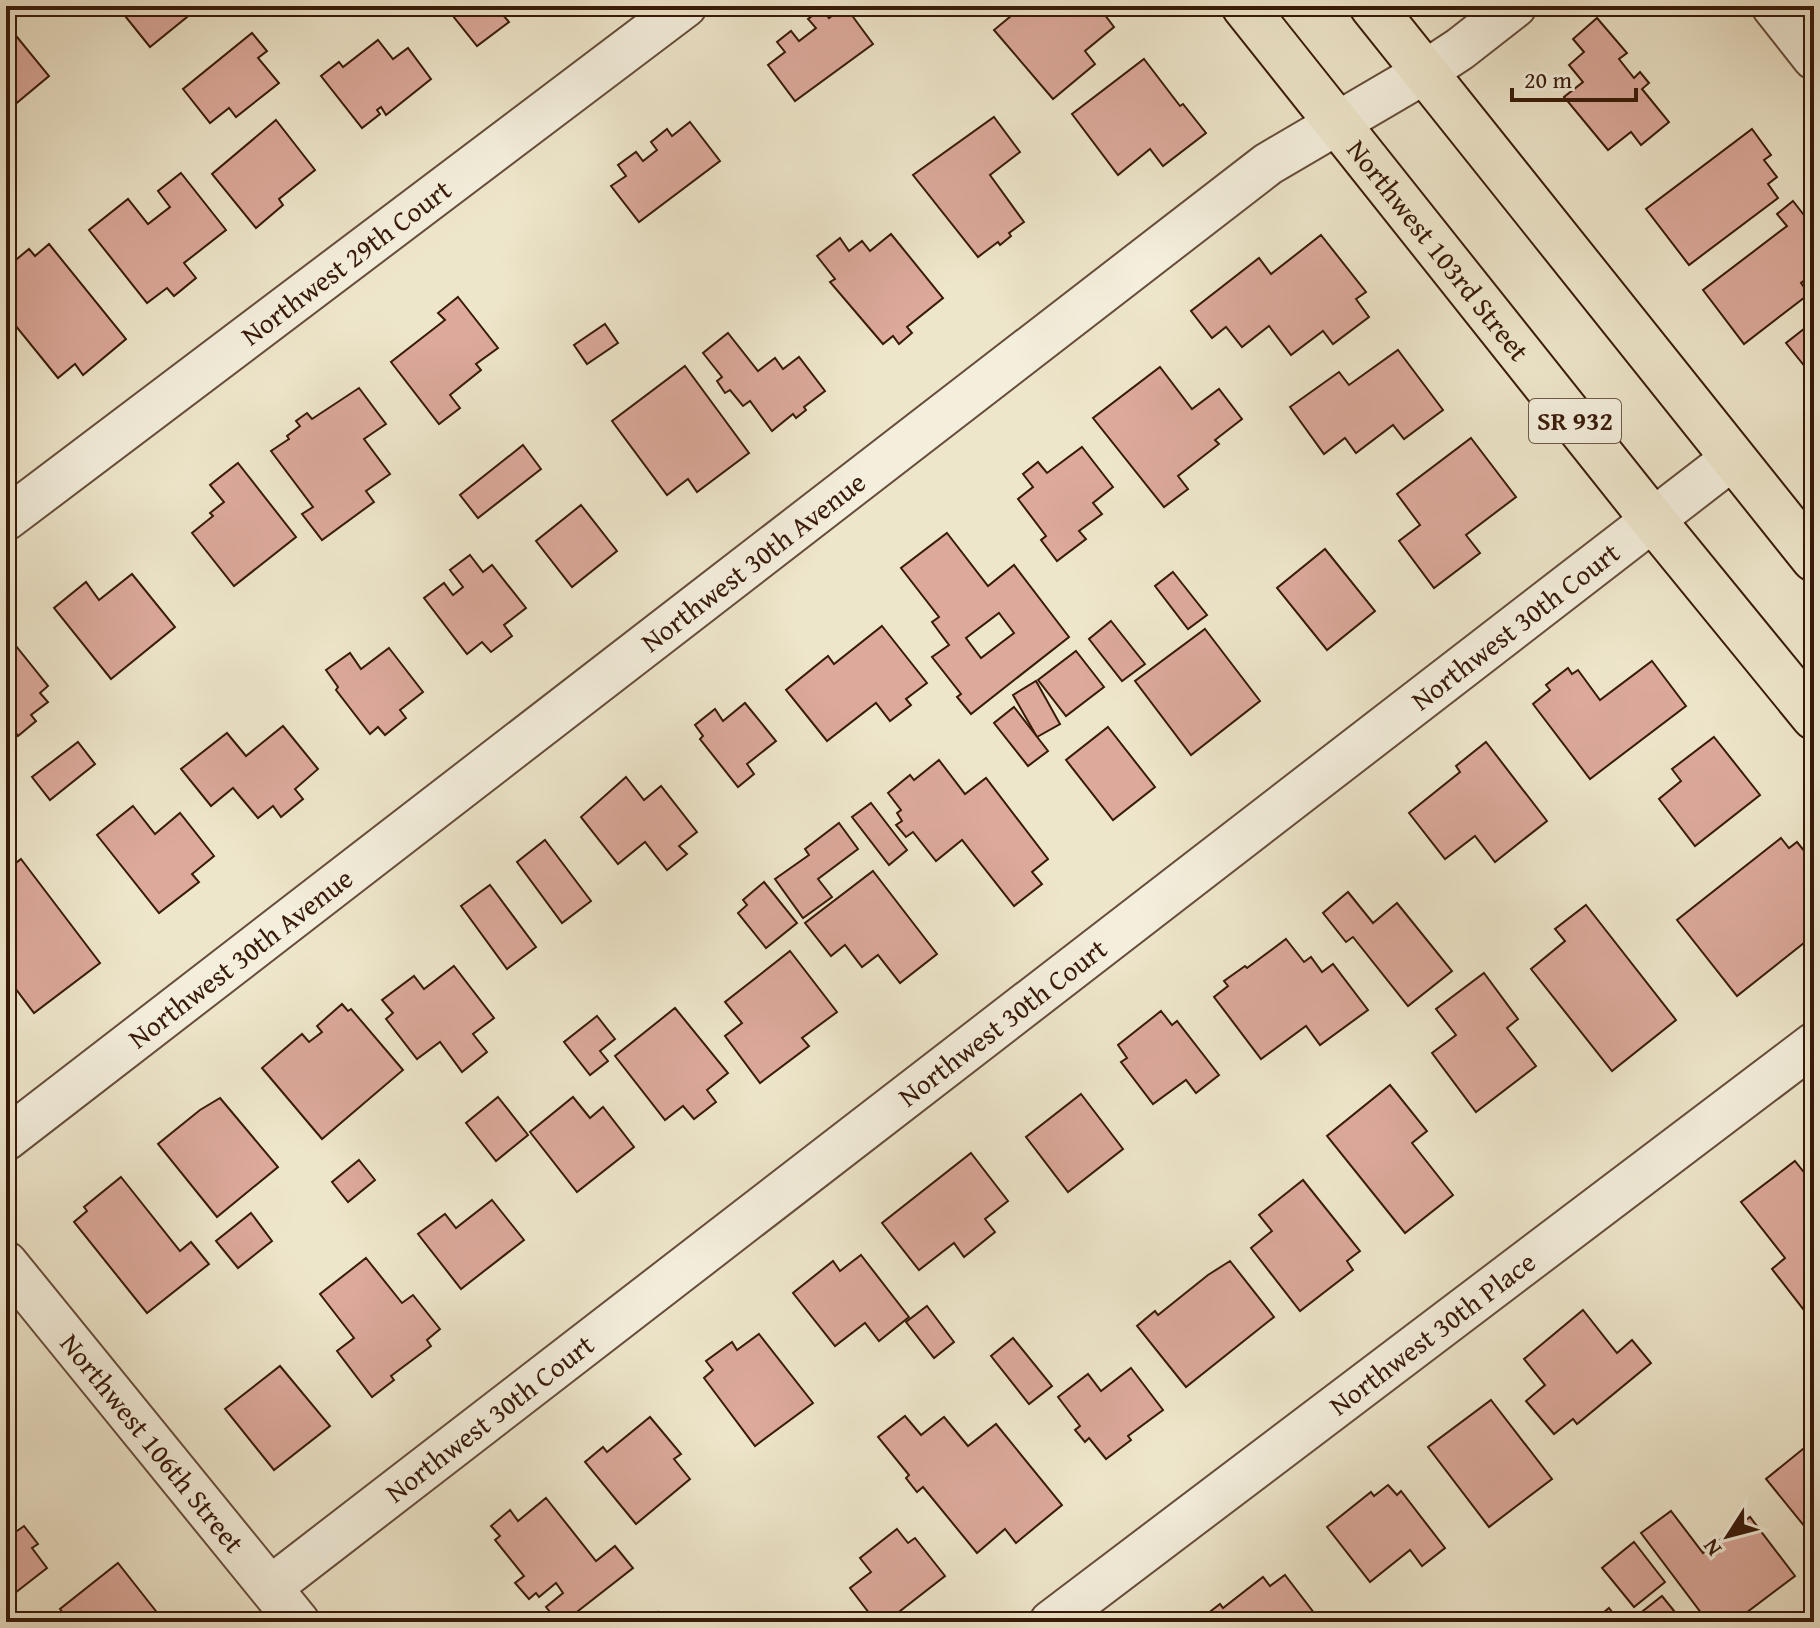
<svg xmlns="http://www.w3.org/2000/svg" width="1820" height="1628" font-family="'Gentium Book Plus',serif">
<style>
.building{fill:#dca99b;stroke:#381a09;stroke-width:2;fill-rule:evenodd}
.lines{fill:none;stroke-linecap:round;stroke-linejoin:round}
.minor-casing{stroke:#664d3a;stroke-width:46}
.major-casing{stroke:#381a09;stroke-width:48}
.minor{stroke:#f4efdd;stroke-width:42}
.major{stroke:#eee6cb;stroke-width:44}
.labels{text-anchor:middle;stroke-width:6;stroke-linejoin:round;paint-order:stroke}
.shield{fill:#f4efdd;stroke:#705a49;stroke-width:2}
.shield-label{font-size:26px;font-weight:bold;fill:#381a09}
.street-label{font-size:28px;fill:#381a09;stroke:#f4efdd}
</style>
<rect width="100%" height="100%" fill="#eee6cb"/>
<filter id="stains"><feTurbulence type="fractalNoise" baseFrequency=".0025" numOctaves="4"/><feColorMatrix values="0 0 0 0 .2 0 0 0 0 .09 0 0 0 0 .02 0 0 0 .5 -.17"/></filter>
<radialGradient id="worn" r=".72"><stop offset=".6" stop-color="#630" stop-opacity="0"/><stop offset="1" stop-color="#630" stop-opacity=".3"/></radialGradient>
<g class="building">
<path d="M117,6h61l9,11 -37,30z"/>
<path d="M445,6h67l-10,8 7,8 -32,24z"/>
<path d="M845,6l28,38 -78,57 -27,-36 17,-13 -8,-10 14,-11 8,10 17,-13 -8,-9 14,-10 7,9z"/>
<path d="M1023,6h75l16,21 -29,24 10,13 -42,35 -59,-69z"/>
<path d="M1597,18l30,35 -8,6 15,19 6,-6 9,11 -7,6 27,33 -28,23 -10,-13 -23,18 -44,-53 19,-15 -14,-17 15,-13 -11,-13z"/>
<path d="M252,33l15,18 -9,7 21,25 -43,34 -7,-9 -19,15 -27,-34z"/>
<path d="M17,37l32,39 -36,30 -7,-8v-52z"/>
<path d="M378,40l15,19 15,-11 23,31 -45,36 -5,-8 -4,3 3,4 -18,14 -41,-52 18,-14 4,5z"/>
<path d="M1144,59l36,47 3,-2 23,29 -43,33 -13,-17 -32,26 -46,-61z"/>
<path d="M994,117l26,35 -30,23 34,47 -15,11 2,3 -11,9 -2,-3 -20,15 -65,-82z"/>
<path d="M276,120l39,50 -36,29 4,6 -27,23 -44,-54z"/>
<path d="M690,122l30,39 -81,61 -28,-36 15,-10 -8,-11 18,-13 7,9 14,-11 -6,-8 16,-13 5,7z"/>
<path d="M1752,129l19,26 -7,5 13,17 -9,7 10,14 -89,67 -43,-56z"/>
<path d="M181,173l45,57 -42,33 12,15 -22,18 -7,-8 -20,15 -58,-73 39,-31 20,25 22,-17 -12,-16z"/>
<path d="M1793,201l21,27v45l-13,10 8,11 -65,50 -41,-54 84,-64 -10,-12z"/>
<path d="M891,234l52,64 -36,29 5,6 -13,11 -6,-8 -10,8 -53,-62 5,-3 -18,-23 23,-18 9,13 13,-10 8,10z"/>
<path d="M1321,235l45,57 -10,7 13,18 -36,27 -10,-13 -32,24 -22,-29 -27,21 -16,-20 -14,11 -21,-27 68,-53 12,16z"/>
<path d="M49,244l77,95 -43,36 -8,-11 -17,14 -52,-64v-46l23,-19 6,7z"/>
<path d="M458,297l40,51 -22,16 5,6 -31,25 10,13 -21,16 -48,-62 54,-42 -7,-7z"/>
<path d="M1814,321v57l-28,-35z"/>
<path d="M605,324l13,19 -31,21 -13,-19z"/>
<path d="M728,333l30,38 17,-13 8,11 16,-12 26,34 -21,16 2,3 -10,8 -3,-4 -21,17 -22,-30 -7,5 -13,-16 -5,3 -8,-12 5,-4 -19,-24z"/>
<path d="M1398,350l45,60 -39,29 -11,-14 -37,28 -11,-15 -21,16 -34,-47 49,-35 10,13z"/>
<path d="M685,366l64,87 -52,39 -9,-13 -21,16 -55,-74z"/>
<path d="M1160,367l32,42 27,-20 23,30 -27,21 4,4 -41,32 10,13 -24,18 -71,-89z"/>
<path d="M359,388l27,36 -22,15 26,35 -24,17 8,11 -52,38 -20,-26 11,-7 -42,-56 18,-12 -2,-3 13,-10 -4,-5 11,-8 5,6z"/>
<path d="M1471,438l45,59 -50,38 14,18 -46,35 -35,-47 21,-16 -23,-31z"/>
<path d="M523,445l18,24 -63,49 -18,-23z"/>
<path d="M1082,447l31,40 -20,16 9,11 -23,17 7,8 -29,22 -16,-21 5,-4 -28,-37 15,-12 -10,-13 15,-12 9,11z"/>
<path d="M238,463l58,74 -62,49 -42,-53 21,-17 -3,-3 14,-11 -14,-17z"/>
<path d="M581,505l36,46 -45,36 -36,-46z"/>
<path d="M947,533l41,53 26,-21 55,72 -98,77 -14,-17 4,-3 -29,-37 17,-12 -17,-23 7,-5 -38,-49zM999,613l15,20 -33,25 -15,-20z"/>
<path d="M1325,549l50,62 -48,39 -50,-62z"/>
<path d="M470,555l13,17 9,-7 34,43 -22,17 8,11 -21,16 -9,-10 -15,12 -43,-56 20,-15 9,12 10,-8 -13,-17z"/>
<path d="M1173,572l34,43 -19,14 -33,-43z"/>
<path d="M132,574l43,53 -64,52 -57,-71 32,-26 13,18z"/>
<path d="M1111,621l34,43 -23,17 -33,-42z"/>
<path d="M882,626l45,57 -21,16 5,6 -21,16 -14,-18 -49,38 -41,-51 42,-34 6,8z"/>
<path d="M1205,629l55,72 -69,54 -56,-74z"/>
<path d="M12,641l36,45 -8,7 8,9 -17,13 5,6 -18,15 -4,-6 -8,6v-91z"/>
<path d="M389,648l34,44 -23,18 6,8 -21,17 -7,-8 -8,7 -34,-44 2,-3 -12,-17 24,-17 11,16z"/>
<path d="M1076,651l28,36 -38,29 -28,-36z"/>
<path d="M1652,661l34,45 -96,73 -57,-75 17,-14 -4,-5 22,-17 4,6 6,-4 22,30z"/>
<path d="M1036,681l24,43 -23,13 -24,-42z"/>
<path d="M745,703l31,38 -29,23 7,10 -16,13 -38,-48 3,-3 -8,-11 20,-16 8,12z"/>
<path d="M1014,707l34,44 -20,15 -34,-43z"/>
<path d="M283,726l35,43 -23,20 8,10 -22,18 -8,-11 -15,12 -25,-30 -22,18 -30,-37 46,-36 19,23z"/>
<path d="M1108,727l47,60 -42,33 -47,-60z"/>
<path d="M1714,737l46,58 -65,51 -36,-47 22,-18 -9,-12z"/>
<path d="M78,742l17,22 -45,36 -18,-23z"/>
<path d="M1486,742l61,79 -52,41 -20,-26 -30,23 -36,-46 51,-41 -4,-6z"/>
<path d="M939,760l26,34 21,-16 62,81 -16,13 10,12 -28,22 -52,-66 -26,21 -23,-29 -7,5 -10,-12 6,-4 -5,-8 4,-3 -13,-17 22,-18 4,5z"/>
<path d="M626,777l18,23 17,-14 36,46 -18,14 8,8 -20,16 -22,-28 -27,22 -37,-47z"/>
<path d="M871,803l36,47 -18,15 -37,-48z"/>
<path d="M133,806l22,28 25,-21 34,43 -22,18 7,8 -40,31 -62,-78z"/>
<path d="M839,823l19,26 -40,30 14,18 -29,21 -28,-39 34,-24 -4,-6z"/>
<path d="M1781,838l8,10 8,-6 17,21v72l-77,61 -60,-76z"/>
<path d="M545,840l46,61 -29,22 -45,-61z"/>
<path d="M21,859l79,104 -66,50 -28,-37v-105z"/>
<path d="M873,871l64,83 -37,29 -22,-28 -16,12 -17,-22 -14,11 -26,-33z"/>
<path d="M764,882l33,41 -31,25 -28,-35 9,-8 -4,-5z"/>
<path d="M490,885l46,62 -29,22 -46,-63z"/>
<path d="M1348,892l25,31 24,-20 55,68 -44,35 -55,-69 -7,5 -23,-29z"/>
<path d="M1586,905l90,115 -64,51 -81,-102 34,-28 -10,-12z"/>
<path d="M1286,939l18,23 7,-5 11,15 11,-8 35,46 -48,35 -14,-19 -45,33 -47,-62 14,-11 -4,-5 21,-15 2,2z"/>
<path d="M790,951l47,61 -35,26 7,8 -49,37 -35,-47 17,-13 -17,-21z"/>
<path d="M454,966l40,52 -21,16 14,18 -25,20 -22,-30 -23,17 -31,-40 7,-6 -11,-13 32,-24 10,13z"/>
<path d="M1484,973l34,46 -11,9 29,38 -60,46 -44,-59 24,-18 -20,-26z"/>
<path d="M342,1004l6,7 3,-2 52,61 -81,69 -60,-71 40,-34 7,8 13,-10 -5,-6z"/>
<path d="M675,1008l53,65 -21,17 9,12 -22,17 -11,-13 -18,14 -50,-64z"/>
<path d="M1161,1011l11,14 5,-4 42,54 -23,18 -10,-13 -33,24 -32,-42 6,-4 -9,-13z"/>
<path d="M597,1016l18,23 -15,12 8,10 -18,14 -26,-33z"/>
<path d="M1390,1085l37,46 -15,12 41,52 -48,38 -78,-97z"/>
<path d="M1081,1094l42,55 -55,43 -42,-55z"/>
<path d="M498,1097l30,38 -32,26 -30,-38z"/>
<path d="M573,1097l17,21 13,-11 31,40 -57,45 -47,-60z"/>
<path d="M220,1098l58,69 -61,50 -59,-73 42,-34z"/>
<path d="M971,1153l37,48 -23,18 10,13 -31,25 -10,-14 -35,27 -37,-47z"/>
<path d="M359,1160l16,20 -27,22 -16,-20z"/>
<path d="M1795,1161l19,24v138l-42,-54 13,-11 -44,-56z"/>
<path d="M121,1177l59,74 11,-9 18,22 -62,49 -73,-91 13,-11 -3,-4z"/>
<path d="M1303,1180l57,71 -13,10 6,9 -53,41 -49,-63 21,-17 -13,-16z"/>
<path d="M492,1200l32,40 -63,49 -43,-55 27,-20 11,14z"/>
<path d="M251,1213l21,28 -34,27 -22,-27z"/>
<path d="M861,1255l48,62 -30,24 -14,-18 -30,23 -42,-53 40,-32 7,10z"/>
<path d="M366,1258l36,45 11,-8 27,34 -13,11 4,6 -40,30 3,4 -22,17 -35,-46 17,-13 -34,-44z"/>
<path d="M1230,1261l44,56 -88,70 -49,-61 18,-15 3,4 50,-40z"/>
<path d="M927,1306l27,36 -20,16 -28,-36z"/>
<path d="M1583,1310l34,43 15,-13 19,23 -74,61 -4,-5 -19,15 -28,-33 19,-16 -21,-26z"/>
<path d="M759,1334l54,69 -58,43 -51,-68 9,-8 -7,-9 26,-19 5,8z"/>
<path d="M1013,1338l39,48 -23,18 -38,-48z"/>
<path d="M280,1366l50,60 -56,44 -49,-61z"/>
<path d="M1131,1368l32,42 -35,26 3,4 -25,19 -17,-21 -4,4 -10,-12 5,-4 -22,-29 30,-23 13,17z"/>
<path d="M1491,1400l61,79 -63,48 -61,-80z"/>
<path d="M905,1416l16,19 23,-18 24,29 28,-22 66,81 -46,38 -11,-14 -28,24 -54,-66 -6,5 -11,-14 3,-3 -31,-38z"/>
<path d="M650,1417l31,37 -7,5 16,20 -54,45 -51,-62 18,-15 4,5z"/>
<path d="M1814,1440v98l-48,-59z"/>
<path d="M1388,1485l9,10 4,-4 44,57 -23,18 -12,-16 -40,32 -43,-55 44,-35 3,4z"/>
<path d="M546,1498l50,63 19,-15 18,22 -69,54h-6l-12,-15 17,-14 -7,-10 -17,14 -3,-4 -7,6 -14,-16 9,-7 -29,-36 5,-4 -9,-10 19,-16 8,11z"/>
<path d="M1671,1511l32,42 47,-36 45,59 -61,46h-26l-67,-89z"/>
<path d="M6,1517l11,14 7,-5 14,18 -6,4 15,20 -41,32z"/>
<path d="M897,1529l11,14 7,-5 30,38 -59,46h-10l-26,-34 21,-16 -11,-14z"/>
<path d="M1634,1542l31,40 -31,25 -32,-39z"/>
<path d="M118,1563l41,52 -9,7h-80l-10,-13z"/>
<path d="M1285,1575l36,47 -123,-1 22,-17 3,4 40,-31 7,9z"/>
<path d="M1662,1596l21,26h-54z"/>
<path d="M1609,1608l11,14h-28z"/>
<path d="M658,1612l7,10h-21z"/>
</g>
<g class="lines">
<defs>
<g id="minor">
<path d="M1773,6l41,52"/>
<path id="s1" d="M6,519l679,-513"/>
<path id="s2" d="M6,1139l1262,-975 157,-92 35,-23 55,-43"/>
<path id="s3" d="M6,1263l292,359"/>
<path id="s4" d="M271,1587l1462,-1129"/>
<path id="s5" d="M1051,1622l763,-578"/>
</g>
<g id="major">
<path id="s6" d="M1244,6l409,514 161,197"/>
<path d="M1372,6l442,553"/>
</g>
</defs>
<use href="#minor" class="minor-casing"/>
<use href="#major" class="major-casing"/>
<use href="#minor" class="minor"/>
<use href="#major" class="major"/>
</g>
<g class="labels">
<rect class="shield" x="1529" y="399" width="92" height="44" rx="6"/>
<g class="shield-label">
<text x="1575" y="430">SR 932</text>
</g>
<g class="street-label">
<text dy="10" stroke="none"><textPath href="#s6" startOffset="312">Northwest 103rd Street</textPath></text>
<text dy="10" stroke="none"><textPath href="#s1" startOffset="426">Northwest 29th Court</textPath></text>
<text dy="10" stroke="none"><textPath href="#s2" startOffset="944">Northwest 30th Avenue</textPath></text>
<text dy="10" stroke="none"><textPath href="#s4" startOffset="1572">Northwest 30th Court</textPath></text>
<text dy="10" stroke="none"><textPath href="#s2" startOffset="296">Northwest 30th Avenue</textPath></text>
<text dy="10" stroke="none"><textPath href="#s4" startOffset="924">Northwest 30th Court</textPath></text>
<text dy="10" stroke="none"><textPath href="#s5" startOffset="478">Northwest 30th Place</textPath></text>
<text dy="10" stroke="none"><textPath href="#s4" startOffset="276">Northwest 30th Court</textPath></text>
<text dy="10" stroke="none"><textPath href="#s3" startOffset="232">Northwest 106th Street</textPath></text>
</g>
</g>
<rect width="1820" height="1628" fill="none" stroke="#eee6cb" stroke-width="32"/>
<rect x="8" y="8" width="1804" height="1612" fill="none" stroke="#381a09" stroke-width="4"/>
<rect x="16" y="16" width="1788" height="1596" fill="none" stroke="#381a09" stroke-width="2"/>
<g transform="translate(1728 1536) rotate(234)" stroke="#f4efdd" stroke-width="6" paint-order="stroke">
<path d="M0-6L14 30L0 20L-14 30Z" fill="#381a09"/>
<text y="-12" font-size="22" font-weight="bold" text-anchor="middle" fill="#381a09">N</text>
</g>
<path d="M1512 88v12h124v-12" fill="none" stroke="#381a09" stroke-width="4"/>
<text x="1524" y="88" font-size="24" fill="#381a09" stroke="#f4efdd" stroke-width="6" paint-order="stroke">20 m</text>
<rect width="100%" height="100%" filter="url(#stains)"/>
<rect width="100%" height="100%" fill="url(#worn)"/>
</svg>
